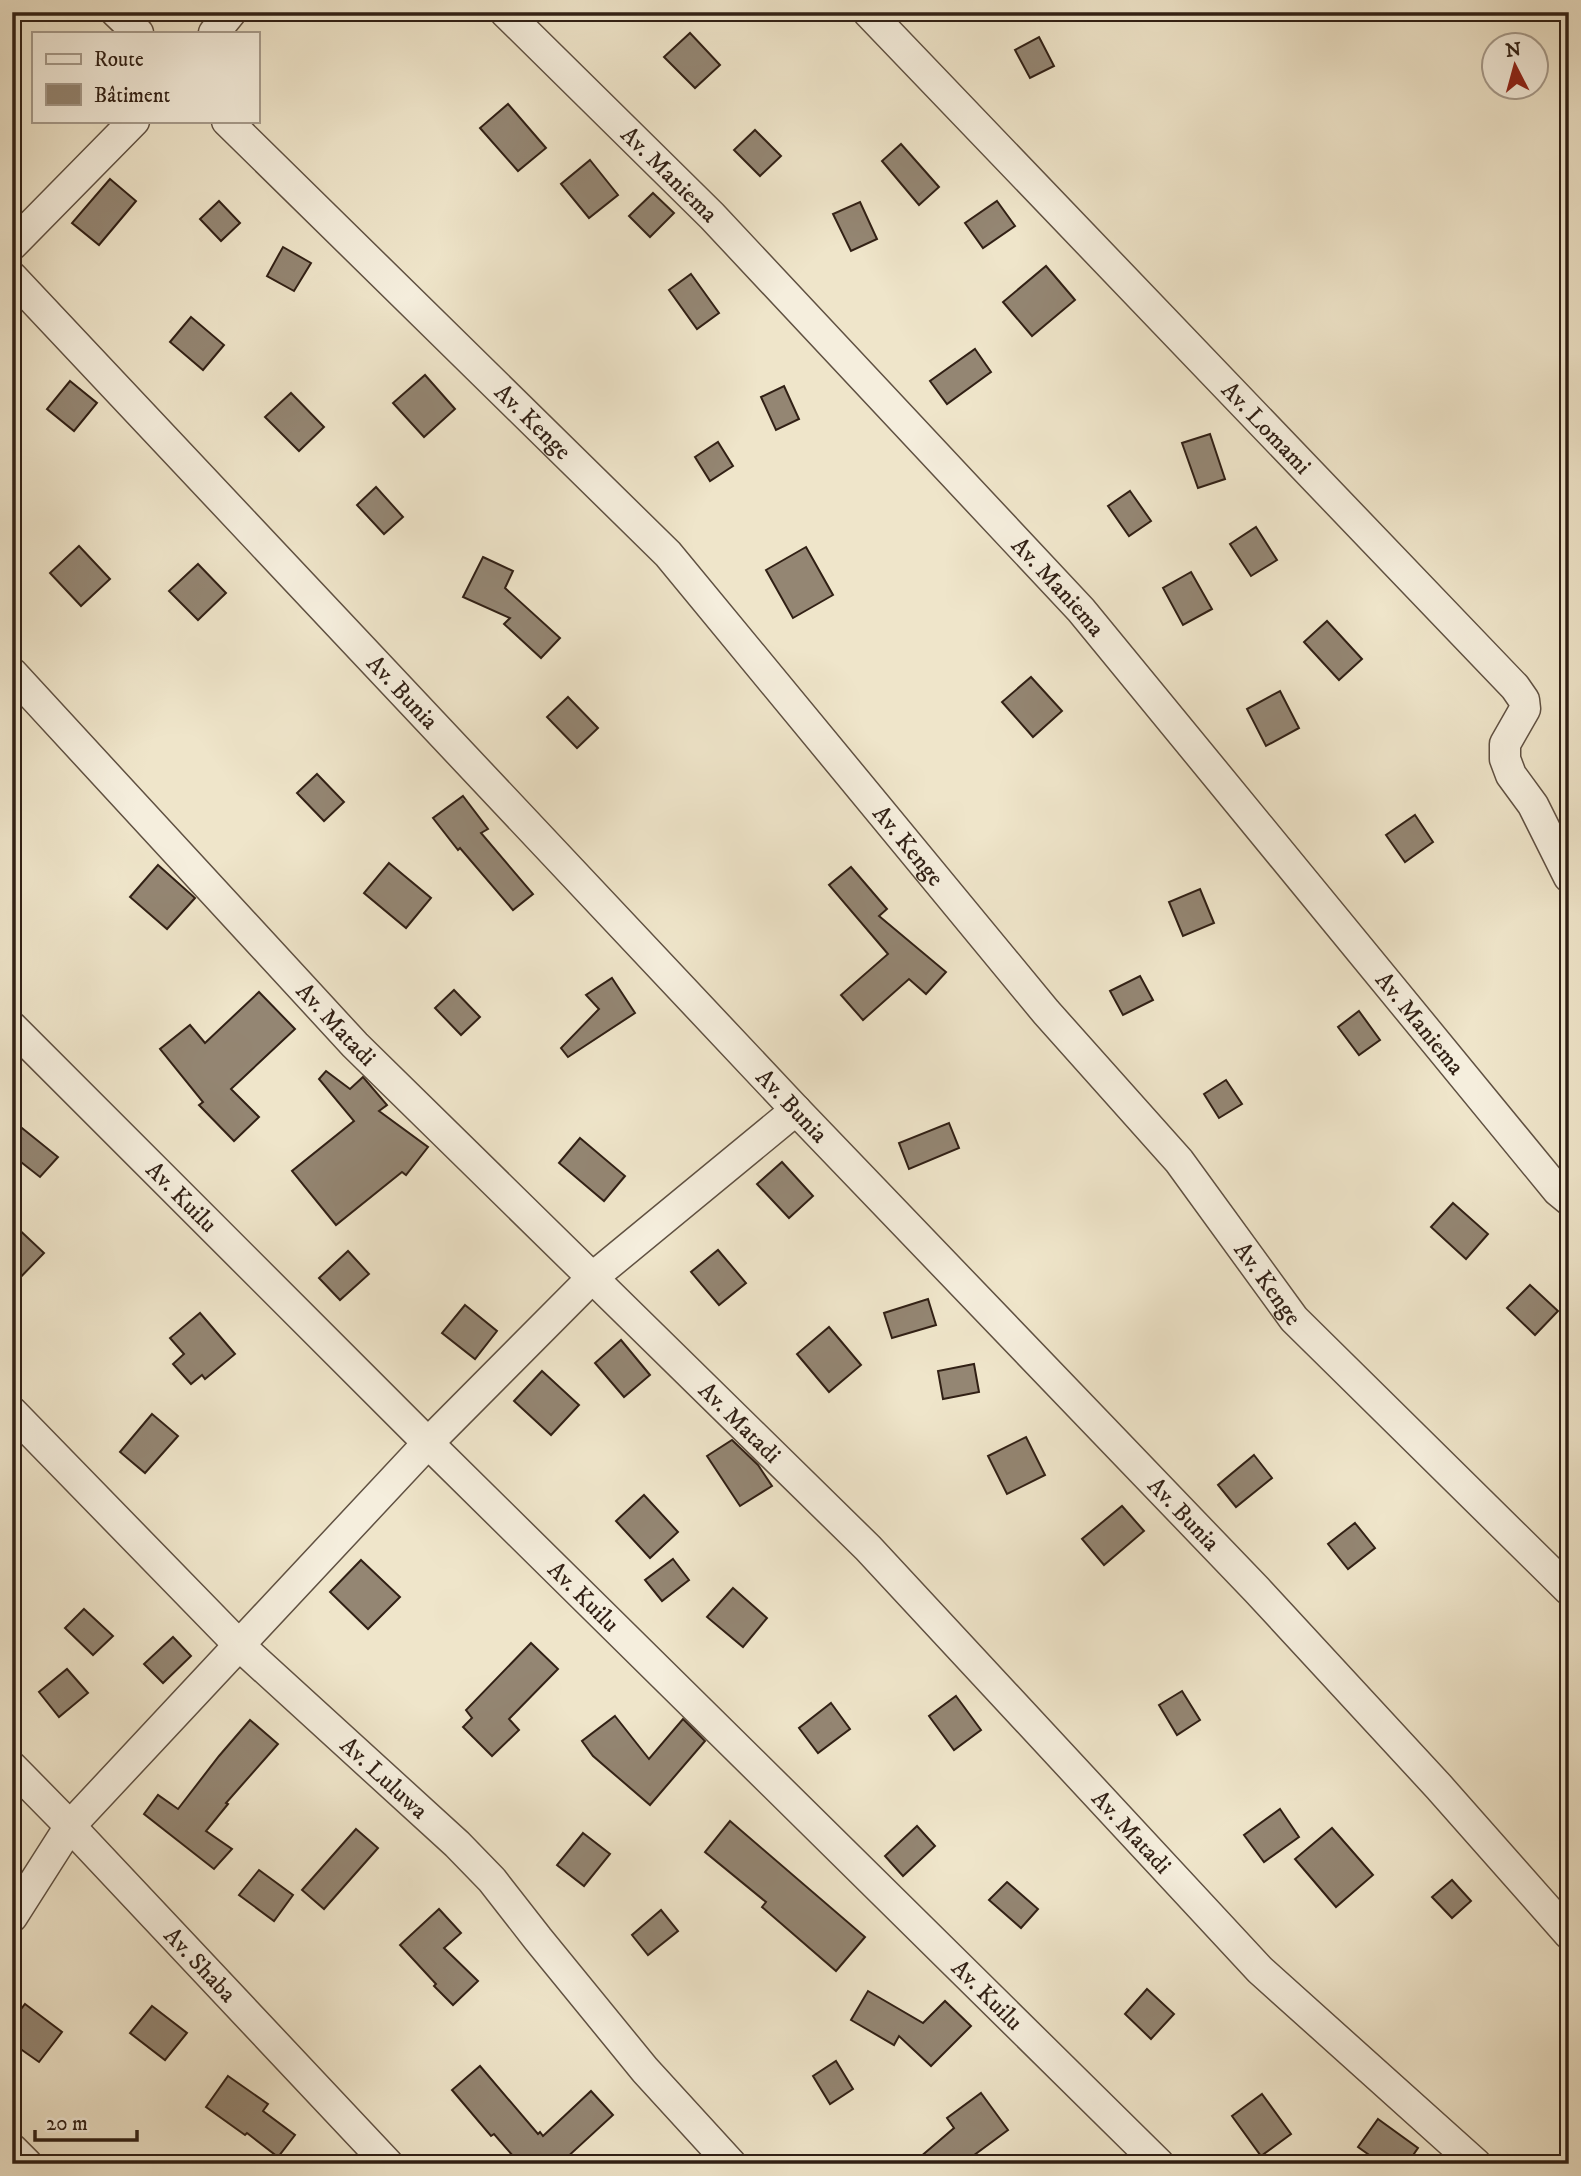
<svg xmlns="http://www.w3.org/2000/svg" width="1581" height="2176" font-family="'IM FELL DW Pica',serif">
<style>
.building{fill:#948673;stroke:#312015;stroke-width:2}
.lines{fill:none;stroke-linecap:round;stroke-linejoin:round}
.street-casing{stroke:#605142;stroke-width:33}
.street{stroke:#f5eedd;stroke-width:30}
.labels{text-anchor:middle;stroke-width:7;stroke-linejoin:round;paint-order:stroke}
.street-label{font-size:24px;fill:#312015;stroke:#f5eedd}
</style>
<rect width="100%" height="100%" fill="#efe5ca"/>
<filter id="stains"><feTurbulence type="fractalNoise" baseFrequency=".00286" numOctaves="4"/><feColorMatrix values="0 0 0 0 .2 0 0 0 0 .09 0 0 0 0 .02 0 0 0 .5 -.17"/></filter>
<radialGradient id="worn" r=".72"><stop offset=".6" stop-color="#630" stop-opacity="0"/><stop offset="1" stop-color="#630" stop-opacity=".3"/></radialGradient>
<g class="building">
<path d="M690,33l30,32 -25,23 -31,-31z"/>
<path d="M1039,37l15,29 -24,12 -15,-28z"/>
<path d="M508,104l38,44 -28,23 -38,-43z"/>
<path d="M755,130l26,26 -21,20 -26,-26z"/>
<path d="M901,144l38,43 -20,18 -37,-44z"/>
<path d="M590,160l28,35 -29,23 -28,-34z"/>
<path d="M110,179l26,22 -37,44 -27,-22z"/>
<path d="M653,193l21,20 -24,24 -21,-21z"/>
<path d="M219,201l21,22 -19,18 -21,-22z"/>
<path d="M997,201l18,25 -32,22 -18,-25z"/>
<path d="M860,202l17,37 -26,12 -18,-37z"/>
<path d="M283,247l28,16 -17,28 -27,-15z"/>
<path d="M1046,266l29,34 -43,36 -29,-34z"/>
<path d="M691,274l28,39 -22,16 -28,-39z"/>
<path d="M191,317l33,28 -21,25 -33,-28z"/>
<path d="M975,349l16,23 -44,32 -17,-23z"/>
<path d="M425,375l30,34 -31,28 -31,-34z"/>
<path d="M70,381l27,22 -23,28 -27,-22z"/>
<path d="M784,386l15,33 -23,11 -15,-33z"/>
<path d="M291,393l33,34 -25,24 -34,-34z"/>
<path d="M1210,434l15,45 -27,9 -16,-45z"/>
<path d="M718,442l15,24 -23,15 -15,-24z"/>
<path d="M376,487l27,30 -19,17 -27,-29z"/>
<path d="M1130,491l21,30 -22,15 -21,-30z"/>
<path d="M1256,527l21,33 -26,16 -21,-32z"/>
<path d="M79,546l31,33 -29,27 -31,-33z"/>
<path d="M806,547l27,48 -40,23 -27,-48z"/>
<path d="M483,557l30,14 -8,17 55,50 -19,20 -37,-34 6,-6 -47,-21z"/>
<path d="M198,564l28,29 -28,27 -29,-29z"/>
<path d="M1191,572l21,37 -29,16 -20,-37z"/>
<path d="M1327,621l35,38 -23,21 -35,-38z"/>
<path d="M1031,677l31,34 -29,26 -31,-35z"/>
<path d="M1280,691l19,37 -33,18 -19,-37z"/>
<path d="M568,697l30,31 -21,20 -30,-31z"/>
<path d="M317,774l27,28 -20,19 -27,-28z"/>
<path d="M463,796l25,33 -7,4 52,61 -20,16 -53,-62 -2,2 -25,-32z"/>
<path d="M1415,815l18,27 -28,20 -19,-27z"/>
<path d="M389,863l42,35 -25,30 -42,-35z"/>
<path d="M158,865l37,33 -28,31 -37,-32z"/>
<path d="M851,867l36,42 -8,7 67,56 -20,22 -17,-15 -46,41 -22,-25 47,-41 -59,-69z"/>
<path d="M1200,889l14,34 -31,13 -14,-34z"/>
<path d="M1140,976l13,24 -30,15 -13,-24z"/>
<path d="M612,978l23,35 -67,44 -7,-9 38,-39 -13,-14z"/>
<path d="M454,990l26,27 -19,18 -26,-27z"/>
<path d="M259,992l36,37 -64,60 28,28 -25,24 -35,-36 4,-3 -43,-53 30,-24 15,18z"/>
<path d="M1359,1011l21,29 -21,15 -21,-28z"/>
<path d="M326,1071l24,18 13,-12 24,28 -8,6 49,36 -22,28 -4,-3 -66,53 -44,-54 62,-50 -35,-42z"/>
<path d="M1226,1080l16,24 -23,14 -15,-24z"/>
<path d="M12,1120l46,37 -18,20 -28,-22z"/>
<path d="M949,1123l10,25 -50,21 -10,-26z"/>
<path d="M580,1138l45,38 -21,25 -45,-38z"/>
<path d="M782,1162l31,34 -24,22 -32,-34z"/>
<path d="M1453,1203l35,31 -22,25 -35,-32z"/>
<path d="M12,1223l32,30 -32,33z"/>
<path d="M718,1250l28,33 -27,22 -28,-33z"/>
<path d="M348,1251l21,23 -29,26 -21,-22z"/>
<path d="M1530,1285l28,26 -23,24 -28,-27z"/>
<path d="M928,1299l8,26 -44,13 -8,-25z"/>
<path d="M465,1305l32,26 -22,28 -33,-26z"/>
<path d="M200,1313l35,41 -30,25 -3,-4 -11,9 -18,-20 11,-10 -14,-16z"/>
<path d="M829,1327l32,38 -32,27 -32,-38z"/>
<path d="M621,1340l29,35 -26,22 -29,-34z"/>
<path d="M974,1364l5,28 -36,7 -5,-28z"/>
<path d="M542,1371l37,34 -28,30 -37,-34z"/>
<path d="M152,1414l26,22 -33,37 -25,-21z"/>
<path d="M1026,1437l19,38 -38,19 -19,-38z"/>
<path d="M732,1440l26,25 14,21 -32,20 -33,-50z"/>
<path d="M1254,1455l18,23 -36,29 -18,-22z"/>
<path d="M644,1495l34,37 -28,26 -34,-37z"/>
<path d="M1122,1506l22,25 -40,34 -22,-26z"/>
<path d="M1355,1523l20,25 -27,21 -20,-25z"/>
<path d="M673,1559l16,21 -27,21 -17,-21z"/>
<path d="M361,1560l39,37 -32,32 -38,-37z"/>
<path d="M733,1588l34,30 -24,29 -36,-30z"/>
<path d="M84,1609l29,27 -20,19 -28,-27z"/>
<path d="M173,1637l18,19 -28,27 -19,-19z"/>
<path d="M531,1643l27,26 -49,50 10,11 -27,26 -29,-29 9,-9 -6,-8z"/>
<path d="M67,1669l21,24 -29,24 -20,-25z"/>
<path d="M1182,1691l18,29 -23,15 -18,-30z"/>
<path d="M956,1696l25,34 -27,20 -25,-34z"/>
<path d="M831,1703l19,26 -32,24 -19,-25z"/>
<path d="M615,1716l34,43 34,-40 22,22 -55,64 -57,-49 -11,-15z"/>
<path d="M250,1720l28,24 -52,59 2,1 -22,27 26,18 -18,20 -70,-55 14,-19 20,14 41,-53z"/>
<path d="M1280,1809l19,28 -35,25 -20,-27z"/>
<path d="M730,1821l135,116 -29,34 -74,-64 4,-5 -61,-50z"/>
<path d="M917,1826l18,20 -32,30 -18,-20z"/>
<path d="M1332,1828l41,47 -37,32 -41,-48z"/>
<path d="M356,1829l22,19 -54,61 -22,-19z"/>
<path d="M583,1833l27,21 -26,32 -27,-21z"/>
<path d="M259,1870l34,25 -19,26 -35,-26z"/>
<path d="M1452,1880l19,21 -19,17 -20,-21z"/>
<path d="M1007,1882l31,27 -17,19 -32,-28z"/>
<path d="M439,1909l22,24 -17,15 34,33 -25,24 -19,-19 2,-2 -36,-39z"/>
<path d="M661,1910l17,21 -30,24 -16,-20z"/>
<path d="M1147,1989l27,25 -23,25 -26,-25z"/>
<path d="M868,1991l55,32 22,-22 26,25 -40,40 -32,-30 -5,9 -43,-25z"/>
<path d="M25,2004l37,28 -23,30 -27,-19v-22z"/>
<path d="M152,2006l35,27 -22,27 -35,-27z"/>
<path d="M836,2061l17,28 -23,15 -17,-28z"/>
<path d="M480,2066l58,68 2,-2 3,4 48,-45 22,24 -49,45 3,4h-63l9,-8 -19,-22 -3,2 -39,-46z"/>
<path d="M228,2076l40,28 -5,7 32,24 -17,22 -31,-24 -2,2 -39,-28z"/>
<path d="M981,2093l27,37 -46,34h-50l42,-36 -7,-10z"/>
<path d="M1262,2094l29,40 -30,22 -29,-40z"/>
<path d="M1378,2119l40,29 -11,16h-25l-24,-17z"/>
</g>
<g class="lines">
<defs>
<g id="street">
<path d="M116,12l22,21"/>
<path id="s1" d="M505,12l207,204 369,394 477,581 11,9"/>
<path id="s2" d="M868,12l647,675 9,13 1,9 -20,35v15l6,16 22,30 36,72"/>
<path d="M214,33l17,-21"/>
<path id="s3" d="M227,121l441,433 378,458 133,149 115,158 275,271"/>
<path d="M12,245l122,-124"/>
<path id="s4" d="M12,277l784,833 461,480 182,197 130,147"/>
<path id="s5" d="M12,673l343,372 513,503 392,422 216,194"/>
<path id="s6" d="M12,1027l416,416 731,721"/>
<path id="s7" d="M12,1412l228,234 217,198 35,36 46,59 107,131 86,94"/>
<path id="s8" d="M12,1767l58,59 318,338"/>
<path d="M12,1917l58,-91 358,-383 164,-165 204,-168"/>
<path d="M12,2149l15,15"/>
</g>
</defs>
<use href="#street" class="street-casing"/>
<use href="#street" class="street"/>
</g>
<g class="labels">
<g class="street-label">
<text dy="8" stroke="none"><textPath href="#s1" startOffset="231">Av. Maniema</textPath></text>
<text dy="8" stroke="none"><textPath href="#s3" startOffset="429">Av. Kenge</textPath></text>
<text dy="8" stroke="none"><textPath href="#s2" startOffset="576">Av. Lomami</textPath></text>
<text dy="8" stroke="none"><textPath href="#s1" startOffset="798">Av. Maniema</textPath></text>
<text dy="8" stroke="none"><textPath href="#s4" startOffset="570">Av. Bunia</textPath></text>
<text dy="8" stroke="none"><textPath href="#s3" startOffset="996">Av. Kenge</textPath></text>
<text dy="8" stroke="none"><textPath href="#s1" startOffset="1365">Av. Maniema</textPath></text>
<text dy="8" stroke="none"><textPath href="#s5" startOffset="478">Av. Matadi</textPath></text>
<text dy="8" stroke="none"><textPath href="#s4" startOffset="1138">Av. Bunia</textPath></text>
<text dy="8" stroke="none"><textPath href="#s6" startOffset="240">Av. Kuilu</textPath></text>
<text dy="8" stroke="none"><textPath href="#s3" startOffset="1563">Av. Kenge</textPath></text>
<text dy="8" stroke="none"><textPath href="#s5" startOffset="1045">Av. Matadi</textPath></text>
<text dy="8" stroke="none"><textPath href="#s4" startOffset="1704">Av. Bunia</textPath></text>
<text dy="8" stroke="none"><textPath href="#s6" startOffset="807">Av. Kuilu</textPath></text>
<text dy="8" stroke="none"><textPath href="#s7" startOffset="522">Av. Luluwa</textPath></text>
<text dy="8" stroke="none"><textPath href="#s5" startOffset="1612">Av. Matadi</textPath></text>
<text dy="8" stroke="none"><textPath href="#s8" startOffset="273">Av. Shaba</textPath></text>
<text dy="8" stroke="none"><textPath href="#s6" startOffset="1374">Av. Kuilu</textPath></text>
</g>
</g>
<rect width="1581" height="2176" fill="none" stroke="#efe5ca" stroke-width="42"/>
<rect x="14" y="14" width="1553" height="2148" fill="none" stroke="#312015" stroke-width="3.5"/>
<rect x="21" y="21" width="1539" height="2134" fill="none" stroke="#312015" stroke-width="2"/>
<rect x="32" y="32" width="228" height="91" fill="#f5eedd" stroke="#a79c8d" stroke-width="2"/>
<rect x="46" y="54" width="35" height="10" fill="#f5eedd" stroke="#a79c8d" stroke-width="2"/>
<text x="94" y="66" font-size="21" fill="#312015">Route</text>
<rect x="46" y="84" width="35" height="21" fill="#948673" stroke="#a79c8d" stroke-width="2"/>
<text x="94" y="102" font-size="21" fill="#312015">Bâtiment</text>
<g transform="translate(1515 66) rotate(354)"><circle r="33" fill="#f5eedd" stroke="#a79c8d" stroke-width="2"/>
<path d="M0-5L12 26L0 18L-12 26Z" fill="#8f2418"/>
<text y="-10" font-size="19" font-weight="bold" text-anchor="middle" fill="#312015">N</text>
</g>
<path d="M35 2130v10h102v-10" fill="none" stroke="#312015" stroke-width="3.5"/>
<text x="46" y="2130" font-size="21" fill="#312015" stroke="#f5eedd" stroke-width="5" paint-order="stroke">20 m</text>
<rect width="100%" height="100%" filter="url(#stains)"/>
<rect width="100%" height="100%" fill="url(#worn)"/>
</svg>
